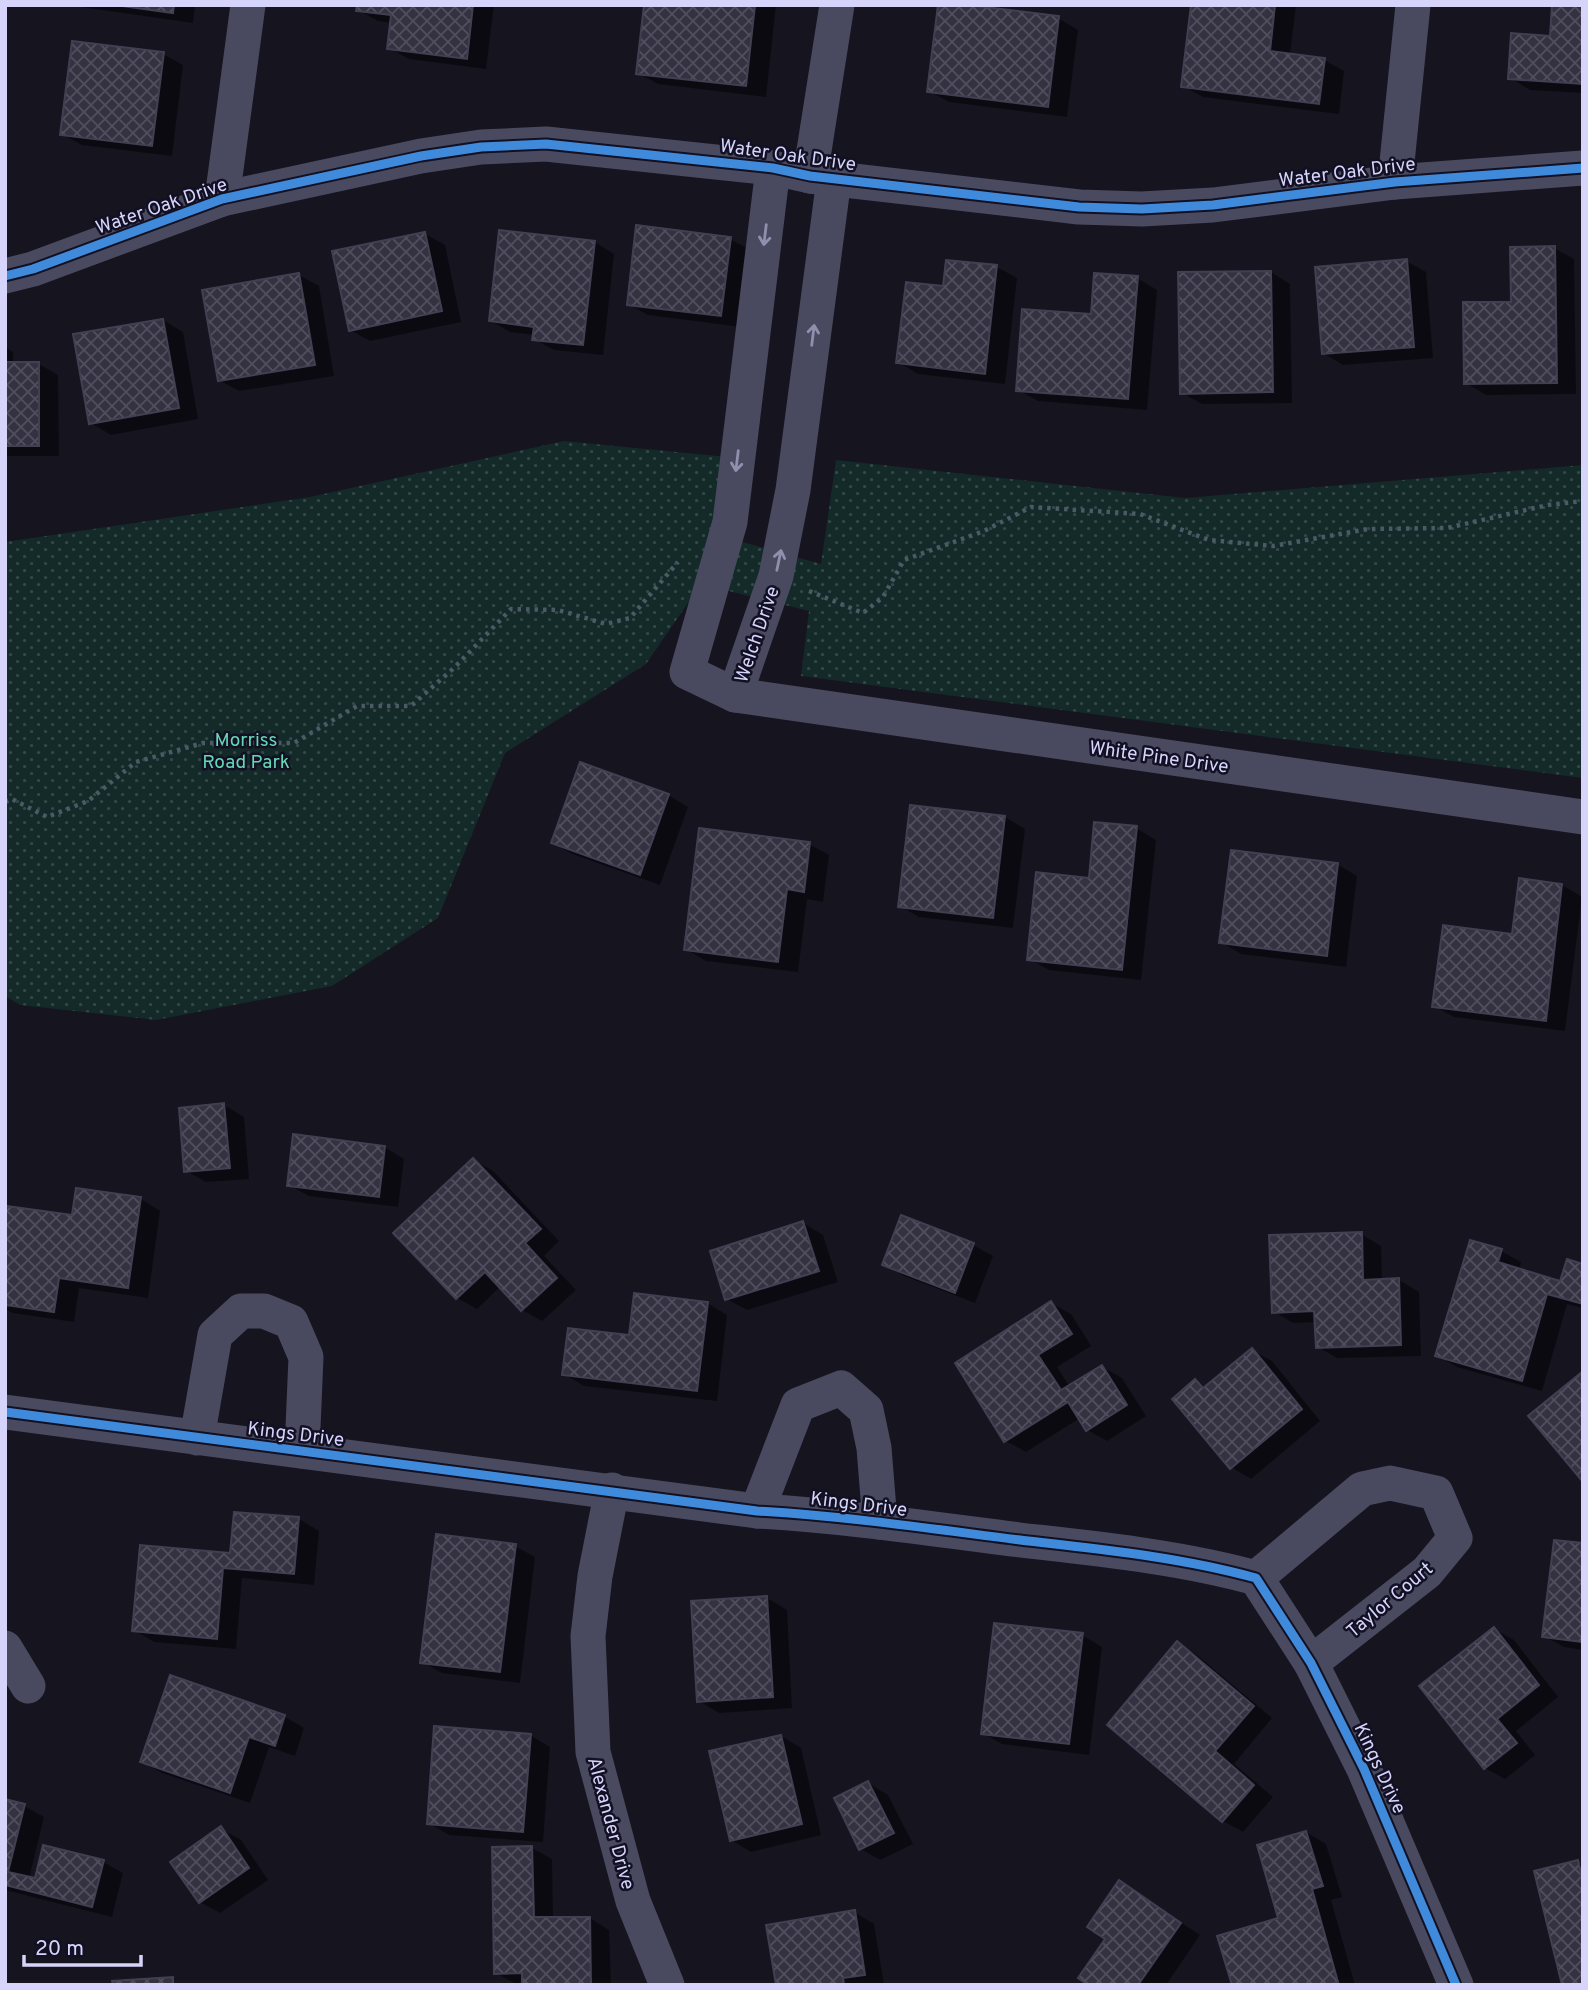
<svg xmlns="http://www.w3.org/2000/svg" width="1588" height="1990" font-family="Overpass,sans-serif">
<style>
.park{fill:url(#park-dots)}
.shadow{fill:#0007}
.building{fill:url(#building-cross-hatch);stroke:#423f52;stroke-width:2}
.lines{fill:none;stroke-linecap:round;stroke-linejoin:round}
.path{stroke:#4c5a66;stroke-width:4.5;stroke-dasharray:3.5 5;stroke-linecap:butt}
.minor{stroke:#494a5f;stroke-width:35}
.cycleway-casing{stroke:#121023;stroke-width:13}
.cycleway{stroke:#408adc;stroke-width:9}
.oneway{stroke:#908fae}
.labels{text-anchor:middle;stroke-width:5;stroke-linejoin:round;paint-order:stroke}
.street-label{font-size:19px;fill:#d7d4fc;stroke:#121023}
.park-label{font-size:19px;fill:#64d8b6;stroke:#121023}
</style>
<defs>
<pattern id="park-dots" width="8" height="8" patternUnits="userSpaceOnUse" patternTransform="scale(1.75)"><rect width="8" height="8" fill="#132a29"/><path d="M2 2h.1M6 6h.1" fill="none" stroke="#354849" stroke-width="1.8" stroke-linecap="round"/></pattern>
<pattern id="building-cross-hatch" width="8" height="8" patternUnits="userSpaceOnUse" patternTransform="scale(1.75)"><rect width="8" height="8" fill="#343241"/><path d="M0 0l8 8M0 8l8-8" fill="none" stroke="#514f5d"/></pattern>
</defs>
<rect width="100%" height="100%" fill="#16141f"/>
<path class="park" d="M564,441l174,17 -13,79 96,27 15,-104 349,38 398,-33v313l-782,-102 8,-65 -108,-27 -55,80 -141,89 -67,165 -106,68 -176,34 -136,-15 -15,-9v-454l305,-45z"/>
<g class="shadow">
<path d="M67,5h128l-2,18z"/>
<path d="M359,5h135l-8,64 -77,-10 -20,-11 3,-25 -14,-2 -20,-11z"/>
<path d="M646,5h130l-10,92 -108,-13 -20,-11z"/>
<path d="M1193,5h103l-6,50 34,5 20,11 -5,43 -136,-17 -20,-11z"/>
<path d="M1583,5v88l-53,-3 -20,-12z"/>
<path d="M1058,18l20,12 -11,87 -118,-15 -20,-11z"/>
<path d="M163,54l20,11 -11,91 -90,-11 -20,-11z"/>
<path d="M425,234l20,11 16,77 -91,19 -20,-11z"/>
<path d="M730,239l20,11 -9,77 -93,-12 -20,-11z"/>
<path d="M595,242l19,12 -11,101 -49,-5 -20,-11 1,-4 -25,-3 -19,-11z"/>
<path d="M1554,248l20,11 2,135 -90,1 -20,-12z"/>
<path d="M1406,261l20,11 7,86 -90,7 -20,-12z"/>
<path d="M948,262l49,5 20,11 -12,106 -87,-10 -20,-12 47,-74z"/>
<path d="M1271,272l19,12 2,119 -90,1 -20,-11z"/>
<path d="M299,275l20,11 15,90 -95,15 -20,-11z"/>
<path d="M1137,278l20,12 -10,120 -109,-9 -20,-11 74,-75z"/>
<path d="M163,320l20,12 15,87 -87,16 -20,-12z"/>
<path d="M5,347l8,5v12h26l19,11 1,81h-54z"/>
<path d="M668,795l20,12 -28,78 -88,-31 -19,-11z"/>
<path d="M1005,817l20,12 -12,99 -94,-11 -19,-11z"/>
<path d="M1136,828l20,12 -15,140 -92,-10 -20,-11z"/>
<path d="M809,844l20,11 -6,47 -16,-3 -9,73 -92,-11 -20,-12z"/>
<path d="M1337,864l20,12 -11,91 -105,-13 -20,-12z"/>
<path d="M1562,885l20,12 -17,134 -111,-14 -20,-11 80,-70z"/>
<path d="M224,1105l20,12 5,62 -43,3 -20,-11z"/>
<path d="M384,1147l20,12 -6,48 -89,-11 -20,-11z"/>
<path d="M474,1160l19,11 66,70 -15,15 32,34 -34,31 -20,-11 -21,-24 -24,23 -20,-11z"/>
<path d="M141,1199l19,12 -12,87 -69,-10 -5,34 -61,-9 -8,-4 3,-101 65,9z"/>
<path d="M803,1223l20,12 15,47 -91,28 -20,-11z"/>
<path d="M1361,1234l20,12 1,35 17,-1 20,12 2,64 -84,2 -19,-11 -1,-25 -24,1 -20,-12z"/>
<path d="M973,1245l20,11 -18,47 -71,-27 -20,-12z"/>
<path d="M1501,1251l20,11 -2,8 42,13 22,-17v42l-16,-4 -25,87 -85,-24 -19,-11z"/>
<path d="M707,1303l20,12 -10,86 -133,-15 -20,-12z"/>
<path d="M1051,1303l20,11 20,32 -34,21 13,20 32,-20 20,11 24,38 -39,25 -20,-11 -7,-12 -54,34 -20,-11z"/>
<path d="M1252,1350l20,11 48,60 -69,58 -20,-12 -36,-86 11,6z"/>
<path d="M299,1519l20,12 -5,54 -72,-7 -6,71 -82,-7 -20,-12 98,-75z"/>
<path d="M1583,1545v105l-19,-3 -20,-11z"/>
<path d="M515,1546l20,11 -15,126 -78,-10 -20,-11z"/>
<path d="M767,1598l20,12 5,98 -73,5 -20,-12z"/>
<path d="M1494,1629l20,11 44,57 -42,34 19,24 -30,24 -20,-11z"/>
<path d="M1082,1635l20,12 -13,108 -87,-11 -20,-11z"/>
<path d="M1177,1643l20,12 75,63 -38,46 39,33 -30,35 -20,-11 -114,-96z"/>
<path d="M171,1678l114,39 19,11 -9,28 -26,-9 -19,56 -88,-30 -20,-11z"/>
<path d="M530,1735l20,12 -7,95 -94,-7 -20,-12z"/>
<path d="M781,1736l20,12 20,87 -70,17 -20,-12z"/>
<path d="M868,1783l20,12 25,49 -33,16 -19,-11z"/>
<path d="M5,1801l19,5 20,11 -15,62 7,1 67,-18 20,11 -11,44 -107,-27z"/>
<path d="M221,1829l20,11 27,40 -48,33 -20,-11z"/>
<path d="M1306,1832l20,12 16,53 -11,3 24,85h-121l46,-66z"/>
<path d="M532,1848l20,11 1,60 37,-1 19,12 2,55 -95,-1 -20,-11z"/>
<path d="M1577,1862l6,3v120z"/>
<path d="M1119,1882l81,53 -34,50h-75l16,-47z"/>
<path d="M854,1912l20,12 10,61h-106z"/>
</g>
<g class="building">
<path d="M115,5h59l-1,8z"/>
<path d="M357,5h116l-6,54 -80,-10 4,-34 -35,-4z"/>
<path d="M644,5h111l-9,81 -110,-12z"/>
<path d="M938,5h30l91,11 -11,91 -121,-15z"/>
<path d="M1191,5h84l-5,46 55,7 -6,46 -138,-17z"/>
<path d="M1552,5h31v79l-75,-5 3,-46 39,3z"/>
<path d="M72,41l92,11 -12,94 -92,-11z"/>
<path d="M636,225l95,12 -10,79 -94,-11z"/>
<path d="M499,230l96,11 -12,104 -51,-5 2,-13 -45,-6z"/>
<path d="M425,232l17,79 -93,20 -17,-80z"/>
<path d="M1555,246l2,137 -93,1 -1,-82h48l-1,-55z"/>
<path d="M1407,259l7,88 -92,7 -7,-87z"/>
<path d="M946,260l51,5 -12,109 -89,-11 10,-81 37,4z"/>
<path d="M1271,271l2,121 -93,2 -2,-122z"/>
<path d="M299,273l16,92 -97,16 -16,-91z"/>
<path d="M1094,273l44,3 -10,123 -112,-8 6,-82 69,5z"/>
<path d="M163,319l16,89 -90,16 -16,-90z"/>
<rect x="5" y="362" width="34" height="84"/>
<path d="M580,762l89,32 -29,81 -89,-32z"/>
<path d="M910,805l95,11 -12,102 -95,-11z"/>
<path d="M1094,822l43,4 -15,144 -95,-10 9,-88 53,6z"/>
<path d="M699,828l111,14 -6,50 -17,-3 -9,73 -94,-12z"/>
<path d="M1231,850l107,13 -11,93 -108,-13z"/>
<path d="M1519,878l43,6 -16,137 -114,-14 11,-82 69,9z"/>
<path d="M224,1103l6,65 -46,4 -5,-64z"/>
<path d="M293,1134l92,12 -6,51 -92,-11z"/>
<path d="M473,1158l68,71 -16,14 32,35 -36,33 -36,-39 -29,27 -63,-66z"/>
<path d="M76,1188l65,9 -13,91 -69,-10 -5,34 -49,-7 1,-99 66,9z"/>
<path d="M901,1215l73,28 -19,50 -73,-28z"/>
<path d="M803,1221l16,50 -94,29 -15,-49z"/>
<path d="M1362,1232l1,48 36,-2 2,67 -85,3 -2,-37 -42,2 -3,-78z"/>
<path d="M1470,1240l32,9 -4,13 62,19 7,-22 16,5v40l-36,-10 -25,87 -87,-25z"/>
<path d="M634,1293l74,9 -11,89 -135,-16 6,-47 61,7z"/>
<path d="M1051,1301l21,33 -34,21 23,35 41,-25 25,40 -41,26 -18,-29 -64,40 -49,-79z"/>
<path d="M1252,1348l50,61 -72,60 -58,-70 23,-20 8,9z"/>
<path d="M1583,1371v111l-55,-66z"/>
<path d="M234,1512l65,5 -5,57 -71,-6 -6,71 -85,-8 8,-86 90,8z"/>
<path d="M436,1534l80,10 -16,128 -80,-9z"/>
<path d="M1554,1540l29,3v99l-41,-5z"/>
<path d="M767,1596l6,101 -76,5 -6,-101z"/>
<path d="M994,1623l89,10 -14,111 -88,-10z"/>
<path d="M1494,1627l45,58 -42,34 20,24 -33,26 -65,-83z"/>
<path d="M1177,1641l77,65 -39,45 39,34 -32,37 -115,-97z"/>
<path d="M170,1675l115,40 -10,31 -26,-9 -19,56 -90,-31z"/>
<path d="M434,1726l97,8 -8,98 -96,-8z"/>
<path d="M781,1735l21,89 -72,17 -21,-90z"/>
<path d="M868,1781l26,52 -35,17 -25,-52z"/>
<path d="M5,1799l20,5 -17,68 27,6 8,-33 61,15 -12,47 -87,-22z"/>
<path d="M221,1826l28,42 -50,35 -29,-41z"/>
<path d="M1306,1831l17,55 -11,3 26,93 -9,3h-97l-15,-49 61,-18 -21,-73z"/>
<path d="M532,1846l2,71h56l1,68h-69v-12l-28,1 -2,-127z"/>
<path d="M1578,1860l5,22v103h-21l-28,-114z"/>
<path d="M1119,1880l62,43 -43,62h-50l-10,-7 27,-39 -18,-12z"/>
<path d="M855,1910l10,65 -22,3 1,7h-68l-10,-60z"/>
<path d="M173,1977v8h-60l-1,-4z"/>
</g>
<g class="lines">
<g class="path">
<path d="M809,591l54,22 20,-16 21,-37 80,-29 47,-24 109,7 69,26 64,6 95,-17 79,-1 101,-23 35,-4"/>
<path d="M5,802l7,-3 35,18 41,-16 48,-39 67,-19h91l63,-37h54l44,-39 56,-58 47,1 48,14 24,-6 48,-56"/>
</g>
<g class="minor">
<path d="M773,168l-43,354 -43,150 48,23 848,122"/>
<path d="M810,176l27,-171"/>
<path d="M1395,182l18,-177"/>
<path d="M222,199l26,-194"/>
<path d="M5,276l28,-7 189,-70 199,-43 60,-9 65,-3 227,24 37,8 269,31 63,2 71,-4 182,-23 188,-14"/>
<path d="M735,695l41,-119 17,-86 41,-311"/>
<path d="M5,1412l752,99c88,5 176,18 263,29 79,9 160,17 236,38l55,85 53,106 92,216"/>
<path d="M197,1438l18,-103 26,-24h23l27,11 15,35 -4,94"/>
<path d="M612,1490l-17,86 -7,60 5,116 40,149 34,84"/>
<path d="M757,1511l41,-106 43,-17 25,22 8,38 6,74"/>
<path d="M1256,1578l106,-89 28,-6 46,10 19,45 -28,34 -116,91"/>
<path d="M5,1648l23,38"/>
</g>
<defs>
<g id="cycleway">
<path d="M5,276l28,-7 189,-70 199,-43 60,-9 65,-3 227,24 37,8 269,31 63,2 71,-4 182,-23 188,-14"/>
<path d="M5,1412l752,99c88,5 176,18 263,29 79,9 160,17 236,38l55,85 53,106 92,216"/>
</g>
</defs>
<use href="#cycleway" class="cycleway-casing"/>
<use href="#cycleway" class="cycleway"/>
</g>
<defs><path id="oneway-shaft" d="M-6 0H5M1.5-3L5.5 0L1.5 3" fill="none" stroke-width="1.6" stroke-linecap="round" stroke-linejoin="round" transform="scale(1.75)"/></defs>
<g class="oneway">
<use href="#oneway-shaft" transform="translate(765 235) rotate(97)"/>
<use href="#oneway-shaft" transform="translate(813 335) rotate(-83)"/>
<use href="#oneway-shaft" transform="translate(737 461) rotate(97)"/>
<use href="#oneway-shaft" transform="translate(779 560) rotate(-78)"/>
</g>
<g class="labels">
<g class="street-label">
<text transform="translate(788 154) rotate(8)" y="7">Water Oak Drive</text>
<text transform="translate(1347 171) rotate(-7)" y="7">Water Oak Drive</text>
<text transform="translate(161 205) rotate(-19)" y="7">Water Oak Drive</text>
<text transform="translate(756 634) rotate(-71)" y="7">Welch Drive</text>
<text transform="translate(1159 756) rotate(8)" y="7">White Pine Drive</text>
<text transform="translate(296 1433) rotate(7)" y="7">Kings Drive</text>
<text transform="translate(859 1503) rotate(7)" y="7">Kings Drive</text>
<text transform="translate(1389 1599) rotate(-40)" y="7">Taylor Court</text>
<text transform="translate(1381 1768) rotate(65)" y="7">Kings Drive</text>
<text transform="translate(612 1823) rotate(75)" y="7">Alexander Drive</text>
</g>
<g class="park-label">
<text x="246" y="746">Morriss<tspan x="246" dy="22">Road Park</tspan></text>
</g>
</g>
<rect width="1588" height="1990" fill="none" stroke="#d7d4fc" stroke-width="14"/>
<path d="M24 1955v10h117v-10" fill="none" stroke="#d7d4fc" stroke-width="3.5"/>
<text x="35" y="1955" font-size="21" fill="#d7d4fc" stroke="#121023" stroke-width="5" paint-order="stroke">20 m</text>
</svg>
